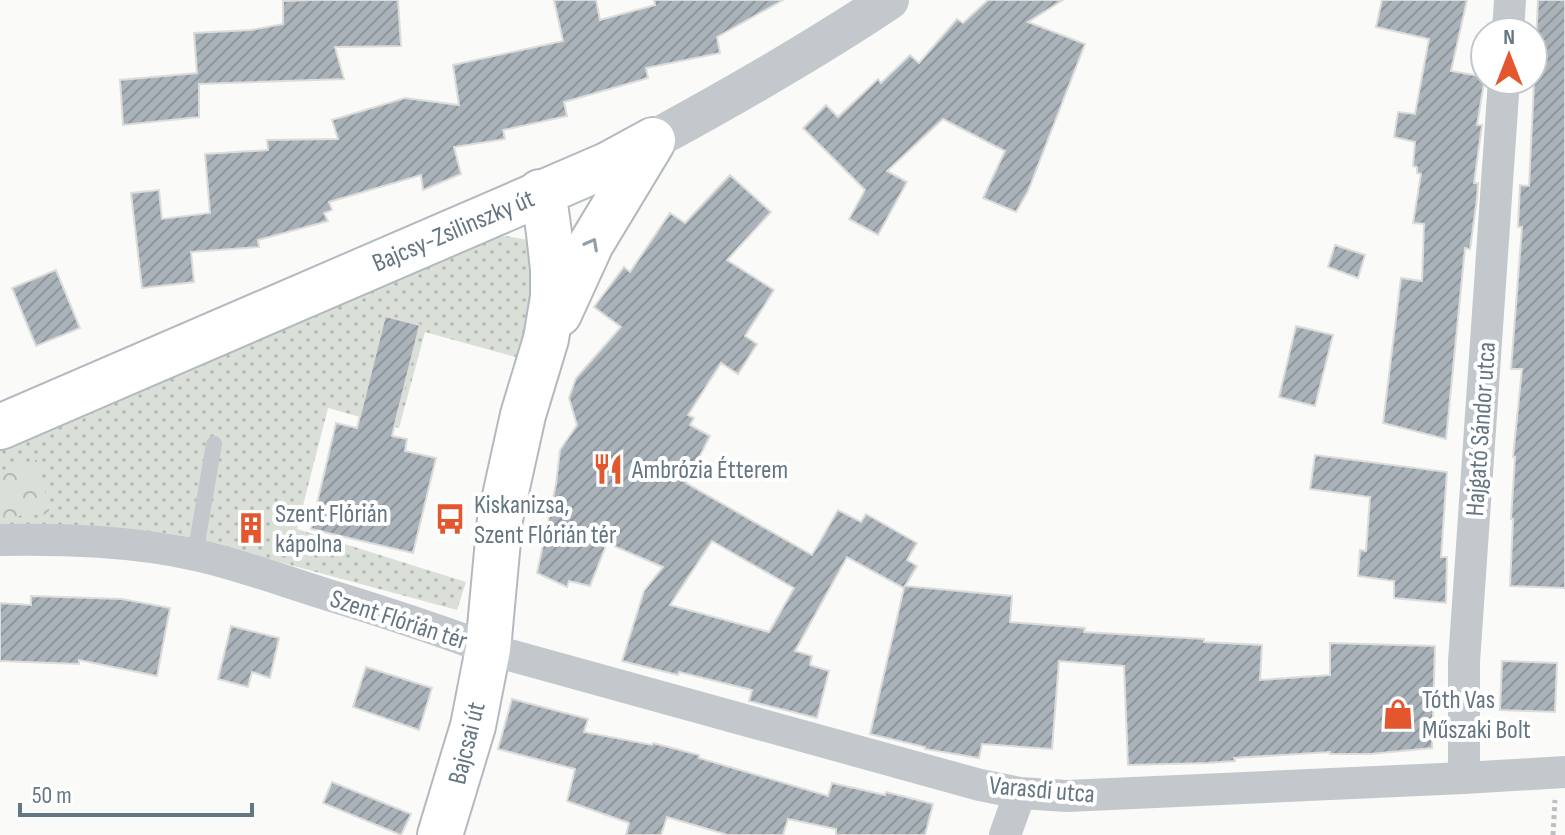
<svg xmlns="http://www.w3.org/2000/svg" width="1565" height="835" font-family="'Sofia Sans Condensed',sans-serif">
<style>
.grass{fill:url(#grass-dots)}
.forest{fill:url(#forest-crowns)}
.building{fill:url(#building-hatch);stroke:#dcdcda;stroke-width:2;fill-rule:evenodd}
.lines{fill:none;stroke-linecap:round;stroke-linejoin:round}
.secondary-casing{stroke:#b3babf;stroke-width:48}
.path{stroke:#bbbfc2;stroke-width:5;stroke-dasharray:4 4;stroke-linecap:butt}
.service{stroke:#c3c8cc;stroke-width:16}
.minor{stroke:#c3c8cc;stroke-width:32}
.tertiary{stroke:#c3c8cc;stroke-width:40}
.secondary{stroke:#fff;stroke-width:44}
.oneway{stroke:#939fa8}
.labels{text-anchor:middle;stroke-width:8;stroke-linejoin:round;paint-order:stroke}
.street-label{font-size:26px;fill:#657683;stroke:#fff}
.poi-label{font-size:26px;fill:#657683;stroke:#fff;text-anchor:start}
</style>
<defs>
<pattern id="grass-dots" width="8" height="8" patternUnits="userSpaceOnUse" patternTransform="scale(2)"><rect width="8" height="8" fill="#dadfd7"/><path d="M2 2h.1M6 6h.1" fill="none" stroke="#b4b9b4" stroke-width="1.8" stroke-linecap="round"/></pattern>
<pattern id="forest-crowns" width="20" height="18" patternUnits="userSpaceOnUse" patternTransform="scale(2)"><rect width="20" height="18" fill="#dadfd7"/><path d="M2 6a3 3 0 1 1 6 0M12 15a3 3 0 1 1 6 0" fill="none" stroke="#b4b9b4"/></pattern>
<pattern id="building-hatch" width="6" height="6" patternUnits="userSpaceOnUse" patternTransform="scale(2)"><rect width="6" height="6" fill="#aab3b9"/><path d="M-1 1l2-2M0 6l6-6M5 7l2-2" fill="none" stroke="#8e969c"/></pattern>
</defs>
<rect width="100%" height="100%" fill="#fafaf8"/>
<path class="grass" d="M506,236l27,5 4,69 -18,48 -94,-26 -26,96 -71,-20 -31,121 169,53 -9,28 -275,-74c-60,-11 -121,-11 -182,-9v-81l480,-207z"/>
<path class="forest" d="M38,459l12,55 -50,3v-46z"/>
<g class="building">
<path d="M312,0h86l3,46 -66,1 9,32 -145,5v33l-76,8 -3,-45 77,-7 -3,-40 57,-3 32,-6v-23z"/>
<path d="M554,0h42l4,20 55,-15 -1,-5h129l-66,37 3,16 -74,15 2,10 -84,24 3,14 -64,14 2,9 -51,8 7,27 -38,16 -2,-15 -92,27 3,8 -8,3 4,8 -70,19 1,7 -68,5 3,30 -52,6 -11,-95 28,-3 3,29 48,-6 -5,-59 63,-4 -1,-10 71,-1 -6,-19 73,-22 54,7 -6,-40 110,-24z"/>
<path d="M988,0h75l-35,22 57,22 -57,147 -12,21 -33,-14 22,-47 -62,-32 -56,52 20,11 -29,53 -29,-16 16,-29 -62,-62 23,-23 12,12 40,-38 3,4 29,-28 9,8 38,-44 6,4z"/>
<path d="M1382,0h85l-16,71 34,6 -8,48h5l-8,58h4l-1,16 -7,50 -5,-1 -19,191 -63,-16 18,-145 21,3 2,-57 -11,-1 8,-49 -4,-1v-6l-4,-1 2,-24 -21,-5 4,-25 17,2 14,-75 -53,-12z"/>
<path d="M1538,0h27v588l-55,-2 3,-67h-2l4,-62h-2l9,-88h-11l11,-142h-4l2,-42 9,1z"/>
<path d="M730,175l41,37 -44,48 47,30 -29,46 12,8 -19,30 -17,-11 -33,52 6,3 -4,7 20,11 -24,47 126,72 26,-45 23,12 5,-8 51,29 -10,17 10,6 -12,20 107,10 -2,26 75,6 -1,4 120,7v3l58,3 -2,35 70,-5v-32l105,3 -3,102 -62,6h-40v-2l-96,6 1,3 -27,2 -80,2 -4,-99 -65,-5 -7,88 -70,-5 -3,14 -54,-9v-2l-55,-13 34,-146 -57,-31 -52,94 17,5 -2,9 19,6 -12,47 -68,-17 3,-11 -73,-18 -1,3 -56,-14 22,-70 19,-24 -56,-24 -17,43 -21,-5 -2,6 -30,-14 19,-89 4,-34 17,-25 -8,-27 7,-20 45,-51 -27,-20 30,-40 6,5 40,-59 15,10zM712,541l82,47 -25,44 -99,-27z"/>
<path d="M1335,245l30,10 -7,23 -30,-11z"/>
<path d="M56,270l24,58 -44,18 -24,-58z"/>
<path d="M385,316l35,9 -28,111 15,3 -2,12 31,7 -23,95 -102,-24 25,-106 21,5z"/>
<path d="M1296,326l37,9 -18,71 -36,-9z"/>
<path d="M1315,455l132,17 -6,85h6l-1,46 -52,-5v-17l-36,-5 2,-26 6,1 4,-54 -60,-8z"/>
<path d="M31,596l91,3 48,9 -13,68 -78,-16v4l-79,-3v-58l31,2z"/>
<path d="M231,626l48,12 -9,40 -18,-6 -4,15 -30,-8z"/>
<path d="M1502,661l55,2 -2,49 -55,-2z"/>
<path d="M366,667l66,21 -13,42 -66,-23z"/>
<path d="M512,699l76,20 -4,13 68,13 1,-2 46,12v3l129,38 4,-13 53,12 1,-3 47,12 -8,31h-89v-6l-48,-10 -5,16h-55l-61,-18 -6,18h-35l3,-12 -62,-22 8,-32 -77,-20z"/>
<path d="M332,782l79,32 -10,21 -78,-32z"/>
</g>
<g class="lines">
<defs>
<g id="secondary">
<path d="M559,314l32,-70 61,-101"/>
<path d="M0,427l607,-262 46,-25"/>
<path d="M440,835l33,-109 15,-77 12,-130 23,-104 23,-76 7,-42v-28l-4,-36 -4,-29 -5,-12"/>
</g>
</defs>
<use href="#secondary" class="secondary-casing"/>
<path class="path" d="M1553,835l2,-35"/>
<path class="service" d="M195,555l19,-111"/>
<g class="minor">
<path d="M1508,32l2,-32"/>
<path d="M0,540c65,-1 132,1 196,15 41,9 82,24 123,37 57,18 114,35 169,57l492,136 40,8 47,3 397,-18 101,-6"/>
<path d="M1464,778v-116l40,-582"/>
<path d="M1005,835l15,-42"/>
</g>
<path class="tertiary" d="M653,140c81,-44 160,-89 236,-140"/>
<use href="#secondary" class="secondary"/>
</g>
<defs><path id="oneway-chevron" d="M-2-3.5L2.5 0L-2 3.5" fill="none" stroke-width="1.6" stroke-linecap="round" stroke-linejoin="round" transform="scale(2)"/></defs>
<use class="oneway" href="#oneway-chevron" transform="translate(592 244) rotate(-62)"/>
<defs>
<symbol id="restaurant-bare" viewBox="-9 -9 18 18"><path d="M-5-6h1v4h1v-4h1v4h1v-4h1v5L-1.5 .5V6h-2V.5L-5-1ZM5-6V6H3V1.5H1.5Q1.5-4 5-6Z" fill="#e4572e" stroke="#fff" stroke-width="2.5" paint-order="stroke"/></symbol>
<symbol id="bus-bare" viewBox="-9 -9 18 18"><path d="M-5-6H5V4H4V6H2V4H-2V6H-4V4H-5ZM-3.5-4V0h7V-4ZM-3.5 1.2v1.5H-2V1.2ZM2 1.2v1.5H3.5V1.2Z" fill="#e4572e" stroke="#fff" stroke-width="2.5" paint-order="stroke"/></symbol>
<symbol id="building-bare" viewBox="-9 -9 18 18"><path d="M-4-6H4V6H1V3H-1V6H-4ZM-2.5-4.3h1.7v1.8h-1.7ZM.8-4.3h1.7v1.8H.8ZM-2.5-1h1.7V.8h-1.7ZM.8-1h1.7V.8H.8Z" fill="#e4572e" stroke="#fff" stroke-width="2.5" paint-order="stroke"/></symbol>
<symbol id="shop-bare" viewBox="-9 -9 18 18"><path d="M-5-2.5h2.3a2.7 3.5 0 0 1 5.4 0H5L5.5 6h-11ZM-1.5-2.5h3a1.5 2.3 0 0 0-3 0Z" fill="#e4572e" stroke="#fff" stroke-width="2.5" paint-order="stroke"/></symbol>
</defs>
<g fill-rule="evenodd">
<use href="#restaurant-bare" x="586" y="447" width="44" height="44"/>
<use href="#bus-bare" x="428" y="497" width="44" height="44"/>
<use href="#building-bare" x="229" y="506" width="44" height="44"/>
<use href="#shop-bare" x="1376" y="692" width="44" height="44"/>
</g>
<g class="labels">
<g class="street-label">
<text transform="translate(453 230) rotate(-23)" y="9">Bajcsy-Zsilinszky út</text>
<text transform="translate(1480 429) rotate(-86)" y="9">Hajgató Sándor utca</text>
<text transform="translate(399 619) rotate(18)" y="9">Szent Flórián tér</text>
<text transform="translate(466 743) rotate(-76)" y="9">Bajcsai út</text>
<text transform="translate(1042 789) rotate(5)" y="9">Varasdi utca</text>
</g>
<g class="poi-label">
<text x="632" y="478">Ambrózia Étterem</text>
<text x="474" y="513">Kiskanizsa,<tspan x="474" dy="30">Szent Flórián tér</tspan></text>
<text x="275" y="522">Szent Flórián<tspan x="275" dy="30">kápolna</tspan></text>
<text x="1422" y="708">Tóth Vas<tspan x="1422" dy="30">Műszaki Bolt</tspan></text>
</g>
</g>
<g transform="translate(1509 56)"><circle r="38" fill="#ffffff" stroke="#c1c8cd" stroke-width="2"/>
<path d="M0-6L14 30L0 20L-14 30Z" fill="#e4572e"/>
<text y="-12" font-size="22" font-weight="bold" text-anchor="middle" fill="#657683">N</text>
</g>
<path d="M20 803v12h232v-12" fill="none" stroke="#657683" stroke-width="4"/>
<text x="32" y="803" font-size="24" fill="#657683" stroke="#ffffff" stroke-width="6" paint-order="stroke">50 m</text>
</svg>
